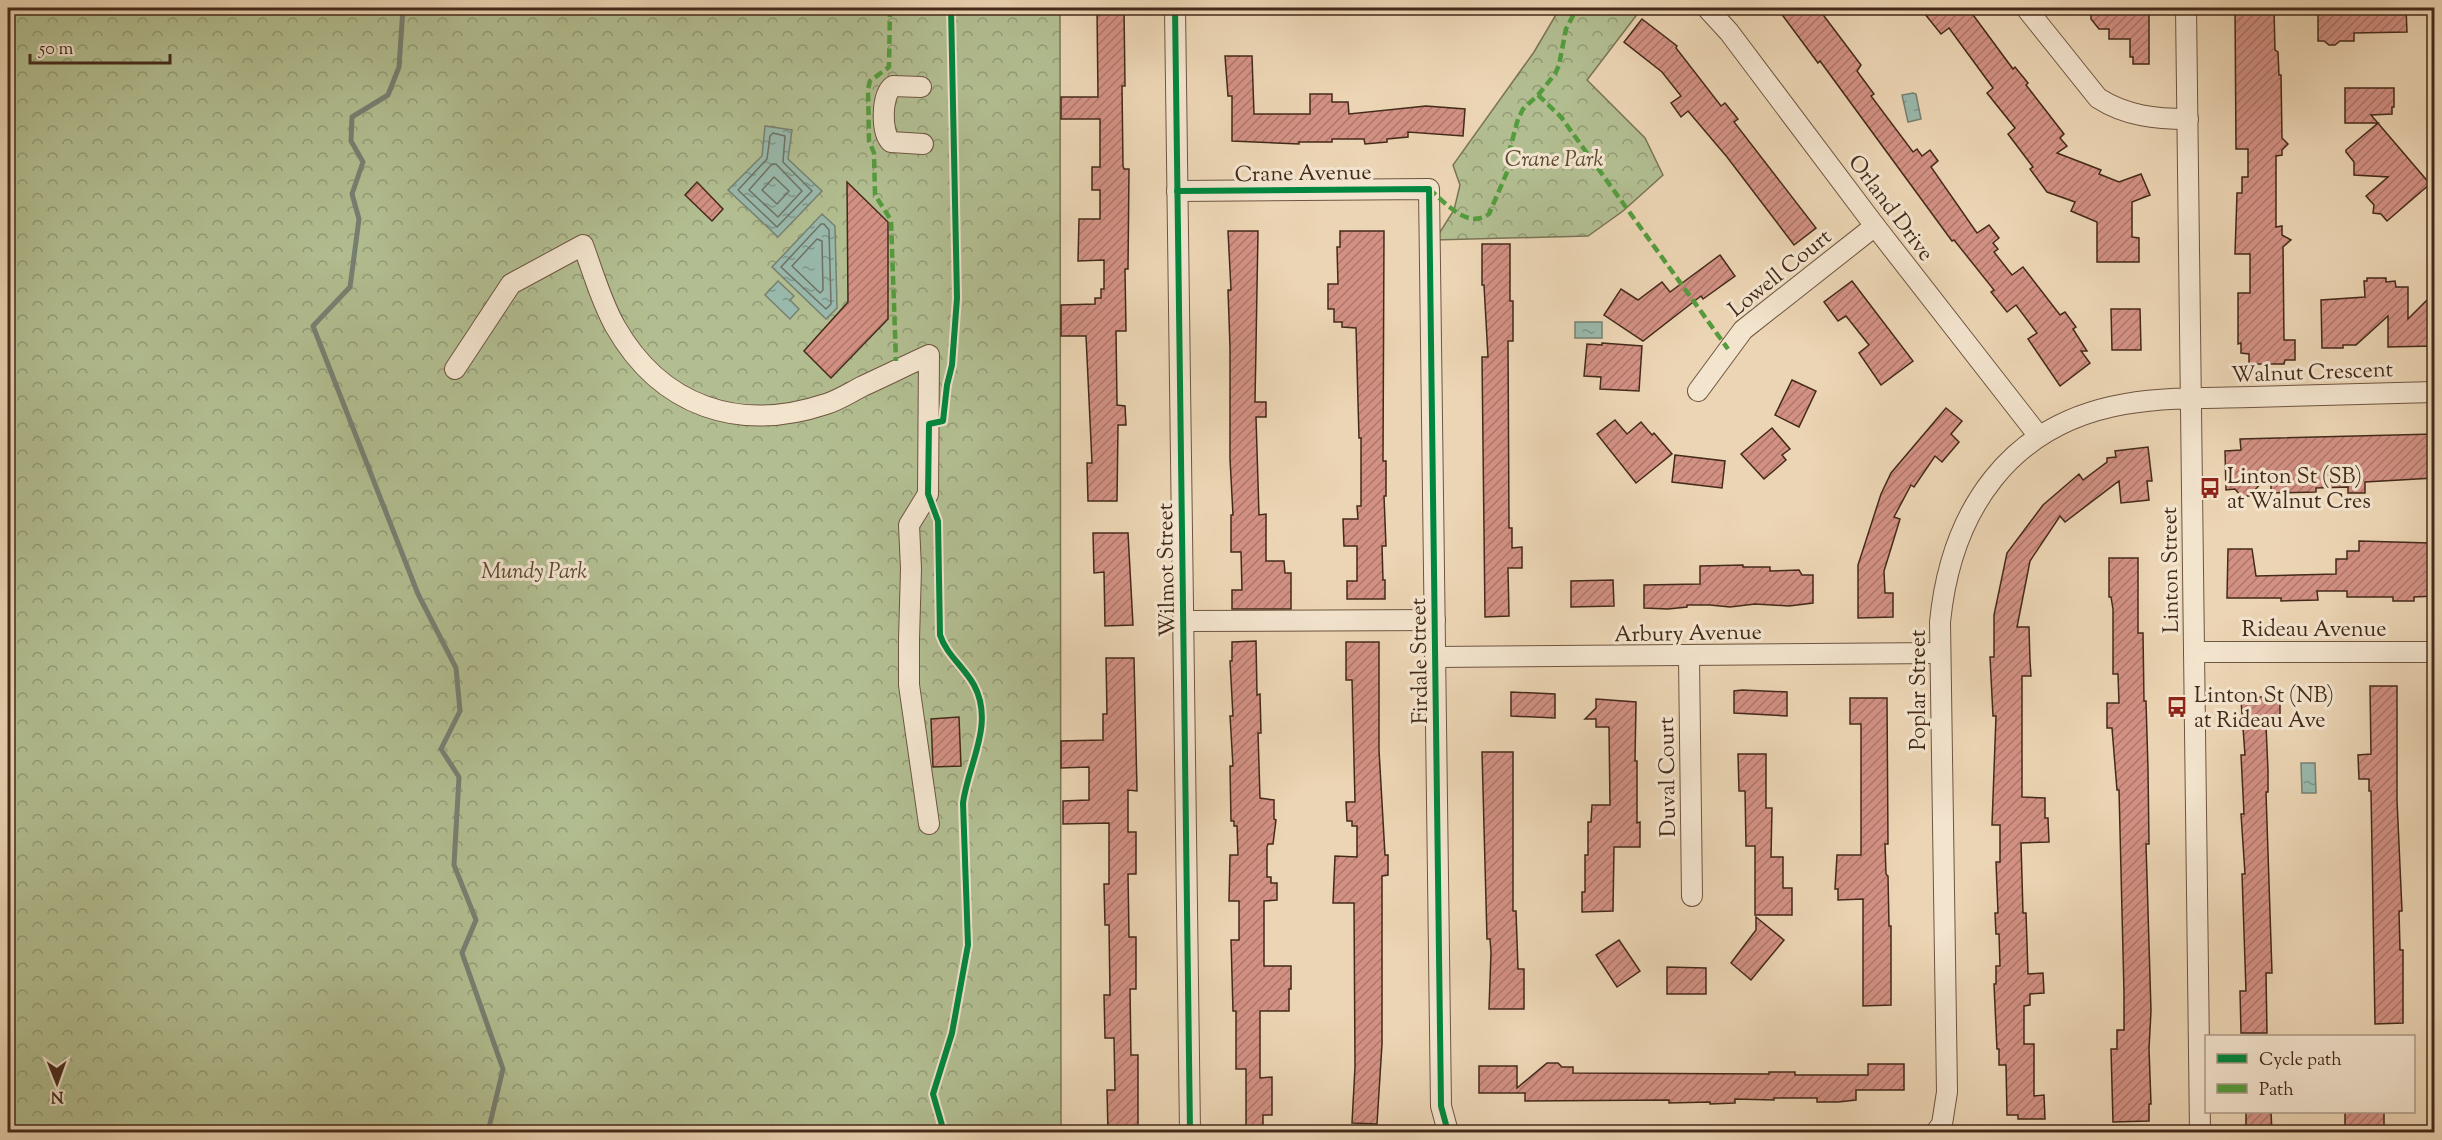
<svg xmlns="http://www.w3.org/2000/svg" width="2442" height="1140" font-family="'Sorts Mill Goudy',serif">
<style>
.park{fill:url(#park-crowns);stroke:#7b7456;stroke-width:1.5}
.water{fill:url(#water-ripples);stroke:#778072;stroke-width:1.5}
.lines{fill:none;stroke-linecap:round;stroke-linejoin:round}
.shore{stroke:#6e7263;stroke-width:1.5}
.stream{stroke:#778072;stroke-width:5}
.building{fill:url(#building-hatch);stroke:#442a1a;stroke-width:1.5}
.minor-casing{stroke:#6e5540;stroke-width:22}
.minor{stroke:#f3e4ce;stroke-width:20}
.quiet{stroke:#549c3e;stroke-width:4.5;stroke-dasharray:9 4.5;stroke-linecap:butt}
.cycleway-casing{stroke:#f3e4ce;stroke-width:10}
.cycleway{stroke:#00873e;stroke-width:6}
.labels{text-anchor:middle;stroke-width:6;stroke-linejoin:round;paint-order:stroke}
.park-label{font-size:22px;font-style:italic;fill:#5a4832;stroke:#f3e4ce}
.street-label{font-size:22px;fill:#442a1a;stroke:#f3e4ce}
.poi-label{font-size:22px;fill:#442a1a;stroke:#f3e4ce;text-anchor:start}
</style>
<defs>
<pattern id="park-crowns" width="20" height="18" patternUnits="userSpaceOnUse" patternTransform="scale(1.5)"><rect width="20" height="18" fill="#b2be91"/><path d="M2 6a3 3 0 1 1 6 0M12 15a3 3 0 1 1 6 0" fill="none" stroke="#929b76"/></pattern>
<pattern id="water-ripples" width="26" height="14" patternUnits="userSpaceOnUse" patternTransform="scale(1.5)"><rect width="26" height="14" fill="#99b9ac"/><path d="M2 4q2-2 4 0t4 0M15 11q2-2 4 0t4 0" fill="none" stroke="#7e978b"/></pattern>
<pattern id="building-hatch" width="6" height="6" patternUnits="userSpaceOnUse" patternTransform="scale(1.5)"><rect width="6" height="6" fill="#d39184"/><path d="M-1 1l2-2M0 6l6-6M5 7l2-2" fill="none" stroke="#ad776b"/></pattern>
</defs>
<rect width="100%" height="100%" fill="#ecd5b4"/>
<filter id="stains"><feTurbulence type="fractalNoise" baseFrequency=".00333" numOctaves="4"/><feColorMatrix values="0 0 0 0 .2 0 0 0 0 .09 0 0 0 0 .02 0 0 0 .5 -.17"/></filter>
<radialGradient id="worn" r=".72"><stop offset=".6" stop-color="#630" stop-opacity="0"/><stop offset="1" stop-color="#630" stop-opacity=".3"/></radialGradient>
<g class="park">
<path d="M8,8h1052l1,1124h-1053z"/>
<path d="M1557,8h85l-55,72 58,58 18,37 -40,36 -35,25 -153,4 19,-30 6,-25 -7,-20 81,-113 23,-39z"/>
</g>
<g class="water">
<path d="M1913,93l3,1 5,25 -13,3 -6,-27z"/>
<path d="M765,126l27,4 -4,29 34,32 -44,46 -50,-47 34,-34z"/>
<path d="M822,214l13,12 2,82 -11,11 -54,-52z"/>
<path d="M778,281l16,15 -4,4 9,9 -9,10 -25,-24z"/>
<rect x="1575" y="322" width="27" height="16"/>
<path d="M2301,763h14l1,30h-14z"/>
</g>
<g class="lines">
<g class="shore">
<path d="M773,133l12,3 -2,26 29,29 -35,36 -39,-37 29,-31 3,-23z"/>
<path d="M772,164h4l26,27 -24,26 -29,-27z"/>
<path d="M774,177l15,14 -12,13 -15,-14z"/>
<path d="M821,224h3l5,6 2,74 -5,5 -45,-42z"/>
<path d="M817,239l5,2 1,49 -3,3 -28,-27z"/>
</g>
<path class="stream" d="M403,8l-4,59 -11,28 -36,22 -1,24 12,21 -11,32 7,25 -9,68 -37,39 105,268 38,74 4,43 -19,38 18,28 -5,88 22,55 -14,33 41,116 -15,63"/>
</g>
<g class="building">
<path d="M1097,8h27l1,78h-3l1,80 1,3h5l-1,100h-3l1,62h-10l1,71v3l8,1 1,19h-8l-1,76h-29l-1,-38h5l-6,-127h-25v-31l34,-1v-6h6v-9h3v-29l-26,1 1,-42h21v-29h-8v-23h8v-48h-39v-22h37z"/>
<path d="M1777,8h41l43,57 -4,6 17,23 -3,2 42,56 4,-3 5,7 8,-6 8,11 -7,6 46,66 12,-8 10,13 -6,5 5,6 -4,3 18,23 11,-8 37,48 5,-3 11,15 -3,2 14,22h-6l9,12 -30,23 -32,-47 9,-6 -21,-28 -9,7 -16,-20 3,-2 -40,-50 -2,1 -132,-180 -2,2z"/>
<path d="M1920,8h48l45,61 2,-2 13,16 -2,2 38,49 -4,4 7,8 -10,7 44,17 -2,4 20,8 22,-8 9,21 -18,7v35l7,1v24h-42v-40l-26,-11 4,-9 -28,-10 -17,-23 3,-2 -25,-33 7,-6 -28,-35 6,-5 -44,-60 -8,6z"/>
<path d="M2091,8h58v56h-16v-7h-3v-18h-21v-10h-10l-8,-10z"/>
<path d="M2235,8h39l1,42 3,2 1,23h2l1,63 6,6 -6,6v5l-6,1v71l6,-1v9l9,5 -8,7 1,93h11v20h-10l-1,4h-35v-10l-8,-1v-10l-3,1v-51h12v-39h-15l2,-61h5v-16h6v-28h-12z"/>
<path d="M2318,8h88l1,24 -53,1v8h-14l-5,4h-6l-5,-4h-6z"/>
<path d="M1642,19l35,27 -1,2 45,58 4,-3 13,16 -4,3 82,106 -22,17 -67,-88 -39,-46 -7,6 -10,-14 10,-7 -19,-24 -38,-30z"/>
<path d="M1225,56h27l2,58h56v-20h22v8h16l1,12 77,-8 39,3 -2,27 -55,-4v5l-21,2v3l-22,2 -1,-5h-32v3h-33v2l-67,-3v-45h-4z"/>
<path d="M2345,88h49v19h-2v7l-21,1 59,69 -43,37 -6,-7 -8,-1 1,-8 -8,-9 22,-19 -34,-2v-13l-8,-10v-2l32,-27h-33z"/>
<path d="M697,182l26,27 -11,12 -27,-26z"/>
<path d="M847,182l41,40v97l-57,59 -27,-27 44,-49z"/>
<path d="M1228,231h30l-3,171h11v15h-10l3,98 7,-1v47h18l1,12h6v36h-59v-19h10l-1,-38h-10v-37h2l-3,-56v-112l-2,-57h3z"/>
<path d="M1340,231h44l-1,230h3v35h-2l2,50h-4l1,34h2v19h-38v-18h10v-35h-13l-1,-27h15l-1,-13h4v-68h-2l-3,-110 -14,-1v-5h-8v-13h-6v-25h10l-1,-37h3z"/>
<path d="M1482,244h28v57h3v40h-5l1,187h3v20l10,-1v21h-14l1,48 -24,1 -3,-260h6l-4,-72h-2z"/>
<path d="M1720,255l15,21 -32,23 -2,-3 -58,45 -39,-26 17,-26 17,11 24,-18 8,10z"/>
<path d="M2367,278h19v4l9,-1 1,6h12v32l26,-26v53l-46,1v-31l-32,29h-13v3h-21l-1,-48 44,-3 -1,-16h3z"/>
<path d="M1852,281l61,80 -32,24 -22,-32 10,-8 -23,-29 -8,5 -14,-19z"/>
<path d="M2111,309h29l1,41h-29z"/>
<path d="M1602,343l40,3 -3,45 -39,-2 1,-12 -17,-1 3,-32 15,1z"/>
<path d="M1792,380l24,11 -17,36 -24,-12z"/>
<path d="M1946,408l16,13 -11,13 8,8 -17,20 -7,-6 -21,31 -3,-2 -17,32 6,2 -16,52 1,22h8v24l-35,1v-53l23,-71 10,-21z"/>
<path d="M1615,420l12,14 14,-12 11,13 2,-2 18,21 -36,29 -39,-49z"/>
<path d="M1772,428l18,21 -8,6 4,5 -22,19 -23,-25z"/>
<path d="M2434,434v44l-69,4v11h-17v-6l-32,1v4l-45,1v-20l-22,23h-8l-6,-7 -9,1 -1,-39 16,-1 -1,-11z"/>
<path d="M2148,447l4,34h-5l2,19 -28,3 -2,-22 -54,41 -5,-6 -30,45 -13,66h12l1,34 1,15h-9v121l23,1v20h3l1,24 -28,1 2,70h3l2,61 15,-1 1,20 -14,1v11l-6,1v38h10v52l10,-1 1,24h-27v-4h-11l-1,-50h-7v-16h-2l-3,-65h2v-18h4l-1,-32h-3l-1,-21h3l-2,-51h4v-37h-8l4,-109h-3l-3,-59h4v-42l13,-62 36,-48 36,-31 4,6 24,-18v-4l9,-1 -1,-6z"/>
<path d="M1675,455l50,6 -3,27 -50,-6z"/>
<path d="M1093,533h35l5,92 -28,1 -1,-54 -10,1z"/>
<path d="M2359,541l71,2v19h4v34l-20,1v4h-21v-4h-46v-6h-30l1,9 -37,1v-3h-54l1,-49h24l4,27 80,-2v-15h11v-8h12z"/>
<path d="M2109,558h29v75h5l1,68h2l2,68 1,75h-3l5,167 -2,38 2,55h-2v17l-36,1 -2,-73h6v-19h7v-37l-5,-203h-2l-5,-62h-5v-25h12l-1,-29h-5v-65l-2,-12h-2z"/>
<path d="M1743,565v2h27v4l29,-1 3,5h11v28l-24,3 -34,-2 -25,3 -20,-2h-23v2l-19,2 -24,-1v-23l56,-1v-18z"/>
<path d="M1613,580l1,26 -43,1v-26z"/>
<path d="M1256,641l1,54 3,-1 1,39h-3l2,65 14,2v19l2,1 -3,24h-5l-1,3v30h4v6h6v17l-13,1v65h27v23h-2v22h-29v67l12,-1v38h-9v11h-17v-57h-10v-58h-3l-2,-71h8v-39h-10l1,-46h8l-1,-29h-3v-5h-3l-1,-55h3l-3,-50h3l-3,-55h2v-19z"/>
<path d="M1346,642h33v108l6,105h3v20l-6,1v168l-5,80 -25,-1 3,-56 -1,-164h-21l2,-47 22,1v-31h-5v-5h-5l-1,-19h9l-3,-122h-6z"/>
<path d="M1106,658h28l3,133 -9,-1v42h8v42h-8l1,63h7v52h-6l1,66h7v77h-30l-1,-42h8l-1,-52h-9l-1,-43h6l-1,-70h-4l-1,-41h5v-61l-46,1v-23l26,-1v-33l-28,1v-27l42,-1v-26h4z"/>
<path d="M2370,686h27v114l5,111h-3l1,39h3v73l-28,1 -4,-233h-2v-12h-10l-1,-24 13,-1z"/>
<path d="M1742,690l45,2v24l-53,-3v-22z"/>
<path d="M1511,692l44,2v24l-44,-2z"/>
<path d="M2259,697h21v28h-14l2,46v21h-2l6,181h-6l1,60h-26l-1,-42h6l-4,-117h3l-4,-60h3l-3,-59h4l-4,-55h18z"/>
<path d="M1850,698h37l1,146h-3l1,30 2,2 1,50h2v79l-28,1v-107l-25,1v-11h-3l2,-34h24v-131h-11z"/>
<path d="M1596,699l40,3 -1,59h2v62l3,-1v25h-26l-1,64 -31,1v-20h3v-37h3v-33h3l1,-17h18l-1,-78h-13v-8h-11l11,-11z"/>
<path d="M959,717l2,49 -28,1 -2,-48z"/>
<path d="M1482,752h31v159h3l2,58h6v40h-35l2,-56 -1,-14h-3z"/>
<path d="M1738,754h28v54h6l-1,49h12v31h9v27h-37v-69h-9l-1,-55h-6z"/>
<path d="M1756,917l28,23 -33,40 -20,-17 25,-33z"/>
<path d="M1619,940l21,31 -23,16 -21,-32z"/>
<path d="M1667,967l39,1v26h-39z"/>
<path d="M1547,1063h11l4,4h11v6l196,1v-2h26v3h73v-11h36v26h-48v10l-18,2h-21v-4h-43v2l-39,-1v4l-25,1v-2l-41,1v-3l-144,1v-8h-46v-27h38v22z"/>
<path d="M2246,1112h25l1,20h-26z"/>
<rect x="2345" y="1112" width="39" height="20"/>
</g>
<g class="lines">
<defs>
<g id="minor">
<path d="M1175,8l15,1124"/>
<path d="M1707,8l22,24 146,194 163,209"/>
<path d="M2026,8l72,90c28,18 58,21 90,21"/>
<path d="M2186,8l14,1124"/>
<path d="M921,87l-28,-1c-12,9 -12,47 -2,56l32,2"/>
<path d="M1177,191l252,-2 12,917 7,26"/>
<path d="M455,369l56,-85 72,-39c10,27 18,56 32,81 46,81 124,107 211,78 13,-4 25,-12 37,-18 22,-10 44,-21 66,-31l-1,139 -19,31 2,44 -2,70v46l20,139"/>
<path d="M1698,391l45,-61 132,-104"/>
<path d="M1184,621l251,-1"/>
<path d="M2194,652h240"/>
<path d="M1436,657l504,-4"/>
<path d="M1689,657l3,239"/>
<path d="M1936,1132l6,-8 5,-32 -7,-470c11,-111 69,-198 185,-218 41,-7 85,-6 127,-7 61,-2 122,-3 182,-5"/>
</g>
</defs>
<use href="#minor" class="minor-casing"/>
<use href="#minor" class="minor"/>
<g class="quiet">
<path d="M890,8l-1,59 -19,14 -2,8 1,52 5,12 1,42 16,25 5,141"/>
<path d="M1538,95l23,22 167,232"/>
<path d="M1429,189c16,13 38,41 60,25l19,-44v-14l10,-37 5,-10 15,-14 17,-21 4,-9 7,-36 11,-21"/>
</g>
<defs>
<g id="cycleway">
<path d="M1175,8l15,1124"/>
<path d="M1177,191l252,-2 12,917 7,26"/>
<path d="M944,1132l-11,-38 19,-61 16,-88 -5,-142c5,-39 32,-79 11,-118 -10,-18 -28,-31 -34,-50l-2,-114 -10,-27 1,-70 14,-3 4,-36 5,-20 5,-67 -6,-290"/>
</g>
</defs>
<use href="#cycleway" class="cycleway-casing"/>
<use href="#cycleway" class="cycleway"/>
</g>
<defs>
<symbol id="bus-bare" viewBox="-9 -9 18 18"><path d="M-5-6H5V4H4V6H2V4H-2V6H-4V4H-5ZM-3.5-4V0h7V-4ZM-3.5 1.2v1.5H-2V1.2ZM2 1.2v1.5H3.5V1.2Z" fill="#8f2418" stroke="#f3e4ce" stroke-width="2.5" paint-order="stroke"/></symbol>
</defs>
<g fill-rule="evenodd">
<use href="#bus-bare" x="2195" y="473" width="30" height="30"/>
<use href="#bus-bare" x="2162" y="692" width="30" height="30"/>
</g>
<g class="labels">
<g class="park-label">
<text x="1554" y="166">Crane Park</text>
<text x="534" y="578">Mundy Park</text>
</g>
<g class="street-label">
<text transform="translate(1303 172) rotate(-1)" y="8">Crane Avenue</text>
<text transform="translate(1892 207) rotate(53)" y="8">Orland Drive</text>
<text transform="translate(1779 272) rotate(-39)" y="8">Lowell Court</text>
<text transform="translate(2312 371) rotate(-2)" y="8">Walnut Crescent</text>
<text transform="translate(1165 570) rotate(-91)" y="8">Wilmot Street</text>
<text transform="translate(2169 570) rotate(-91)" y="8">Linton Street</text>
<text x="2314" y="636">Rideau Avenue</text>
<text transform="translate(1688 632) rotate(-1)" y="8">Arbury Avenue</text>
<text transform="translate(1418 661) rotate(-91)" y="8">Firdale Street</text>
<text transform="translate(1917 690) rotate(-90)" y="8">Poplar Street</text>
<text transform="translate(1666 777) rotate(-91)" y="8">Duval Court</text>
</g>
<g class="poi-label">
<text x="2227" y="483">Linton St (SB)<tspan x="2227" dy="25">at Walnut Cres</tspan></text>
<text x="2194" y="702">Linton St (NB)<tspan x="2194" dy="25">at Rideau Ave</tspan></text>
</g>
</g>
<rect width="2442" height="1140" fill="none" stroke="#ecd5b4" stroke-width="30"/>
<rect x="9" y="9" width="2424" height="1122" fill="none" stroke="#442a1a" stroke-width="3"/>
<rect x="15" y="15" width="2412" height="1110" fill="none" stroke="#442a1a" stroke-width="1.5"/>
<rect x="2205" y="1035" width="210" height="78" fill="#f3e4ce" stroke="#ad9a86" stroke-width="1.5"/>
<rect x="2217" y="1054" width="30" height="9" fill="#00873e" stroke="#ad9a86" stroke-width="1.5"/>
<text x="2259" y="1065" font-size="18" fill="#442a1a">Cycle path</text>
<rect x="2217" y="1084" width="30" height="9" fill="#549c3e" stroke="#ad9a86" stroke-width="1.5"/>
<text x="2259" y="1095" font-size="18" fill="#442a1a">Path</text>
<g transform="translate(57 1083) rotate(179)" stroke="#f3e4ce" stroke-width="4.5" paint-order="stroke">
<path d="M0-4.5L10 22L0 15L-10 22Z" fill="#442a1a"/>
<text y="-9" font-size="16" font-weight="bold" text-anchor="middle" fill="#442a1a">N</text>
</g>
<path d="M30 54v9h140v-9" fill="none" stroke="#442a1a" stroke-width="3"/>
<text x="39" y="54" font-size="18" fill="#442a1a" stroke="#f3e4ce" stroke-width="4.5" paint-order="stroke">50 m</text>
<rect width="100%" height="100%" filter="url(#stains)"/>
<rect width="100%" height="100%" fill="url(#worn)"/>
</svg>
